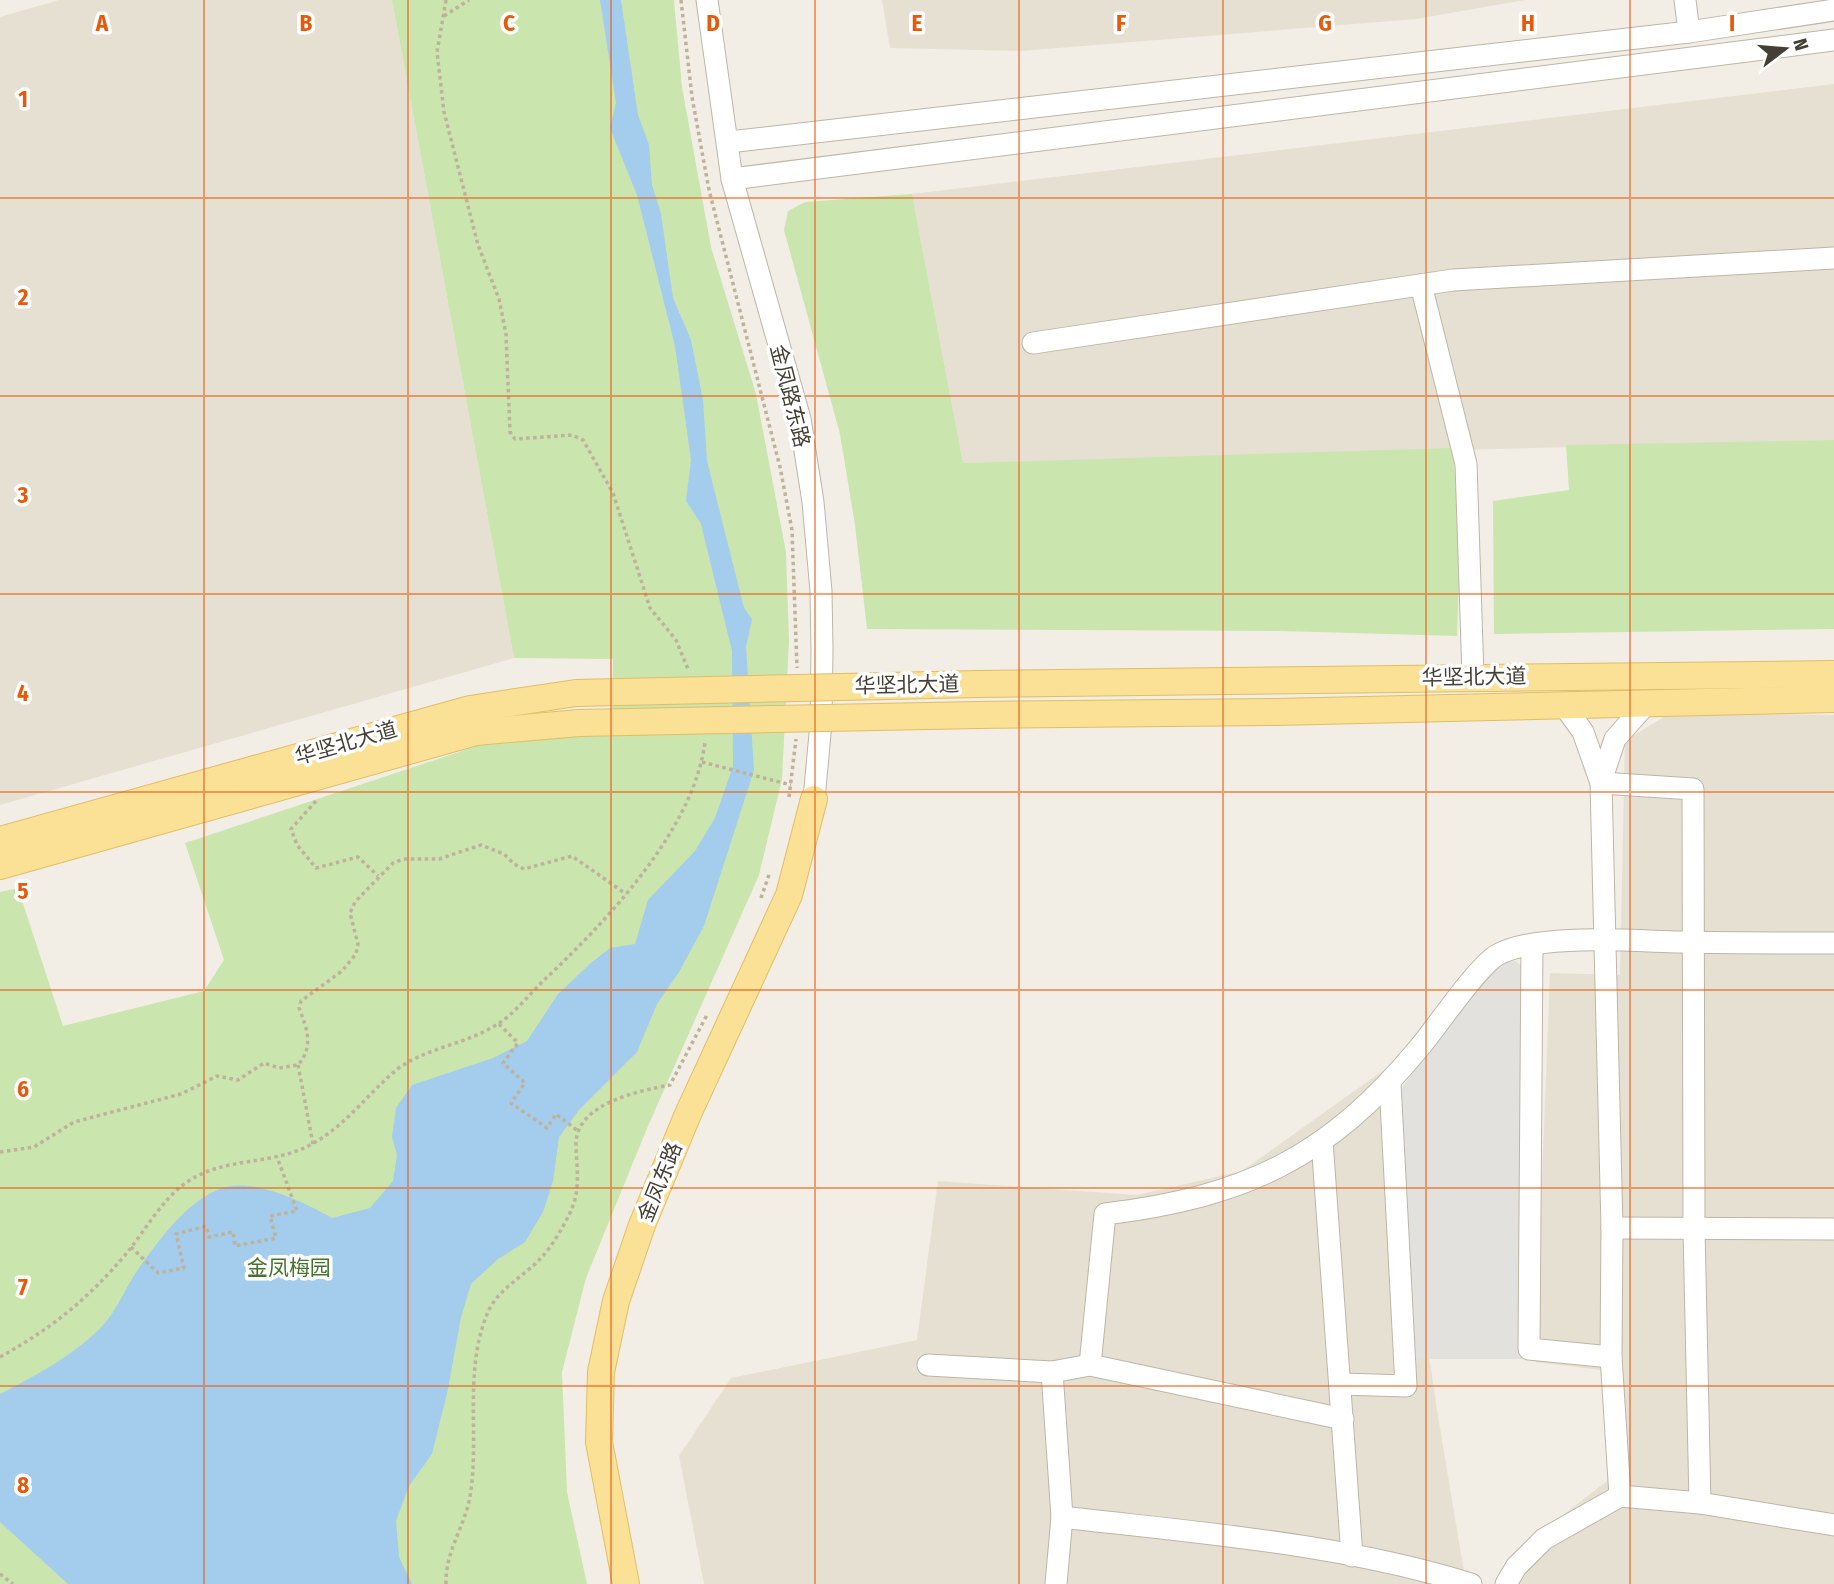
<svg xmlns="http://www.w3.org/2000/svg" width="1834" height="1584" font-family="'Fira Sans Condensed','Noto Sans SC',sans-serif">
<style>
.residential{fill:#e6e0d3}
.green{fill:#cbe5af}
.parking{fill:#e3e1dd}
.water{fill:#a3cced}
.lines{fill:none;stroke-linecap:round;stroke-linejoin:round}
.minor-casing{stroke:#bdb6a8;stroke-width:23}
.major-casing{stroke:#dfbe66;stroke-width:28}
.path{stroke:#beb29a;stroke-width:3.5;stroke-dasharray:3.5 3.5;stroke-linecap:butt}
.minor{stroke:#fff;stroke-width:21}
.major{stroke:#fae196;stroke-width:26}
.major-bridge-casing{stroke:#dfbe66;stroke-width:28;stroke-linecap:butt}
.major-bridge{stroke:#fae196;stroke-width:26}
.grid{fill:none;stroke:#e8590c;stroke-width:2;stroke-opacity:0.55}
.labels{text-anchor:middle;stroke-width:7;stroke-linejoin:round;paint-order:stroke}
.street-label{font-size:21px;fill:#443f35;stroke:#fff}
.park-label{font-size:21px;fill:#44732b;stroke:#fff}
.grid-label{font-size:23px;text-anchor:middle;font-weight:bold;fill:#e8590c;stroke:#fff;stroke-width:7;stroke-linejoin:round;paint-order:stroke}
</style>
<rect width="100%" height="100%" fill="#f2eee5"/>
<g class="residential">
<path d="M59,0h333l122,658 -514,147v-788z"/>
<path d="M882,0h643l-109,19 -395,32 -131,-3z"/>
<path d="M1834,84v356l-871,23 -51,-269z"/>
<path d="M1670,713l164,2v869h-337l13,-28 97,-75 1,-110 -73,-9 15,-389 70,2 5,-234z"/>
<path d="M1388,1067l48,337 30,180h-762l-25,-128 52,-78 186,-38 21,-159 199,14 105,-24z"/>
</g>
<g class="green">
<path d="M392,0h282l8,87 29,160 45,147 30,158 3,89 -7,138 -23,96 -111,251 -62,152 -24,94 5,120 20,92h-587v-692l18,-4 45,138 141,-35 20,-31 -39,-117 319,-106 108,-16 1,-62 -99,-1z"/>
<path d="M912,194l51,269 490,-15 7,98 -3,90 -176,-5 -414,-2 -12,-104 -15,-91 -56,-204 4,-19 17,-9z"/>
<path d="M1834,440v189l-340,5 -1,-133 76,-11 -3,-45z"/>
</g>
<path class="parking" d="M1515,961l9,7 -2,391h-110l-15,-265 93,-124 14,-8z"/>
<path class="water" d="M600,0h21l17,115 11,30 3,40 9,29 12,84 18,42 12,60 4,61 37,147 8,11 -6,28 8,123 -50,156 -25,46 -22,32 -20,48 -58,58 -20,27 -6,44 -10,31 -18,30 -27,17 -27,25 -10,33 -13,72 -16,65 -23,32 -13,35 3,36 13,27h-344l-68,-62v-128c37,-19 77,-40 105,-71 11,-13 19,-31 28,-46 21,-31 59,-86 99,-91 30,-4 75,18 100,32l38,-10 23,-27 4,-26 -5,-18 4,-29 16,-23 81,-27 34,-17 31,-47 34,-32 18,-14 25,-4 13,-44 47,-49 20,-33 18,-52 -1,-115 -31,-127 -15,-23 5,-41 -16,-114 -38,-151 -27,-67 6,-25z"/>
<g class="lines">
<defs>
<g id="minor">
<path d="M707,0l25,179 68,240 13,83 8,89 1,58 -1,74 -7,76"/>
<path d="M1685,0l4,32"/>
<path d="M729,142l960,-110 145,-22"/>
<path d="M732,179l1102,-139"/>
<path d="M1421,285l45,179 7,212"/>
<path d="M1033,343l420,-63 381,-22"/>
<path d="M1563,704l20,28 18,51 11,445 -1,129 9,139"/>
<path d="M1601,781l14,-42 31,-35"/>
<path d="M1601,783l92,6 1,440 6,274"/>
<path d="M1532,945l-3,404 82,8"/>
<path d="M1322,1141l30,415"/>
<path d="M1612,1228l222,1"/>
<path d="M928,1365l124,7"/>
<path d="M1090,1365l253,54"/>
<path d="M1341,1384l65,2 -16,-303"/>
<path d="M1062,1517c137,16 276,26 409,67"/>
<path d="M1056,1584l6,-67 -10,-145 38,-7 15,-151c140,-17 223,-56 314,-166 17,-20 58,-81 78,-93 40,-22 135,-14 183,-13 51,1 103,1 154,1"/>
<path d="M1506,1584l10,-17 28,-28 76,-43 80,7 134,22"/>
</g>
<g id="major">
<path d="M978,684l856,-10"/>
<path d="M978,715l298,-3 558,-13"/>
<path d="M0,840l470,-131 106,-16"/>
<path d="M0,866l476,-134 103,-9"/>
<path d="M626,1584l-27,-142 2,-70 15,-71 26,-76 46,-111 101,-219 25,-96"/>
</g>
</defs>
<use href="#minor" class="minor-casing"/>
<use href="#major" class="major-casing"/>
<g class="path">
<path d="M446,0l-9,52 7,60 34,133 21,54 7,35 4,98 5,7 57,-4 11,5 30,53 37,115 26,32 12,29"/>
<path d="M681,0l11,97 17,93 71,277 12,63 5,138"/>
<path d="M444,16l25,-16"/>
<path d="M702,762l89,23"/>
<path d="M789,797l7,-58"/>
<path d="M316,801l-25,28 6,16 19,23 42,-11 20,19"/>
<path d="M761,898l9,-26"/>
<path d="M499,1024l19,19 -15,20 22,20 -14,20 36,25 9,-14 22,17"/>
<path d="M298,1065l15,79"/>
<path d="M0,1152l34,-5 40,-25 107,-28 36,-18 21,4 26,-17 15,5 19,-3c16,-18 9,-37 1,-57l2,-7 41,-30 14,-17 2,-10 -8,-31 5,-11 38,-39 10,-4h36l42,-14 23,9 10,10 10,5 48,-13 54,38"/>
<path d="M131,1247l27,26 26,-5 -8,-34 30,-8 3,11 24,-5 2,14 41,-8 -6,-22 27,-5 -20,-54"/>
<path d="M0,1357c52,-29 87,-57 126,-103 19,-23 36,-55 61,-72 38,-26 86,-16 125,-38 33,-18 55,-49 83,-73 28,-23 70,-26 101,-46 17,-10 32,-29 46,-43 63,-59 152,-152 163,-240"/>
<path d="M0,1574l13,10"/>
<path d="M446,1584c-1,-32 18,-56 24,-87 10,-60 -7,-127 18,-185 10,-23 35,-35 52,-53 11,-11 22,-30 29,-44 12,-24 8,-43 7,-68 -3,-43 62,-56 94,-62l38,-72"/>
</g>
<use href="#minor" class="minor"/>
<use href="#major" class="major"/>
<defs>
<g id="major-bridge">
<path d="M576,693l402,-9"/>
<path d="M579,723l399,-8"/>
</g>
</defs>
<use href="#major-bridge" class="major-bridge-casing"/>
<use href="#major-bridge" class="major-bridge"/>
</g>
<path class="grid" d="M204,0v1584M408,0v1584M611,0v1584M815,0v1584M1019,0v1584M1223,0v1584M1426,0v1584M1630,0v1584M0,198h1834M0,396h1834M0,594h1834M0,792h1834M0,990h1834M0,1188h1834M0,1386h1834"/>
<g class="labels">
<g class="street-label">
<text transform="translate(790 396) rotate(76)" y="7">金凤路东路</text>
<text transform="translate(1474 677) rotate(-1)" y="7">华坚北大道</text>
<text transform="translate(907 685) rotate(-1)" y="7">华坚北大道</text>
<text transform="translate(346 743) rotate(-16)" y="7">华坚北大道</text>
<text transform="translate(660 1182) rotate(-68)" y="7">金凤东路</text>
</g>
<g class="park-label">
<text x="289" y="1275">金凤梅园</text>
</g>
</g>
<g class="grid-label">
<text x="102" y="31">A</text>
<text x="306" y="31">B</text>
<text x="509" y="31">C</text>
<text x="713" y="31">D</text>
<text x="917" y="31">E</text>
<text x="1121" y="31">F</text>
<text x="1325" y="31">G</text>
<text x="1528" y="31">H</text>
<text x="1732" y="31">I</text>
<text x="23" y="107">1</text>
<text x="23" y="305">2</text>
<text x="23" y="503">3</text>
<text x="23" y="701">4</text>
<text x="23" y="899">5</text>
<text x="23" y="1097">6</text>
<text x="23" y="1295">7</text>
<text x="23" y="1493">8</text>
</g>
<g transform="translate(1785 49) rotate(74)" stroke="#ffffff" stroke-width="5" paint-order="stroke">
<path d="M0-5L12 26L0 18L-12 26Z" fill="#443f35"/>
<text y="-10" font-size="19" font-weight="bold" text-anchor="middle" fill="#443f35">N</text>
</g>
</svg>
